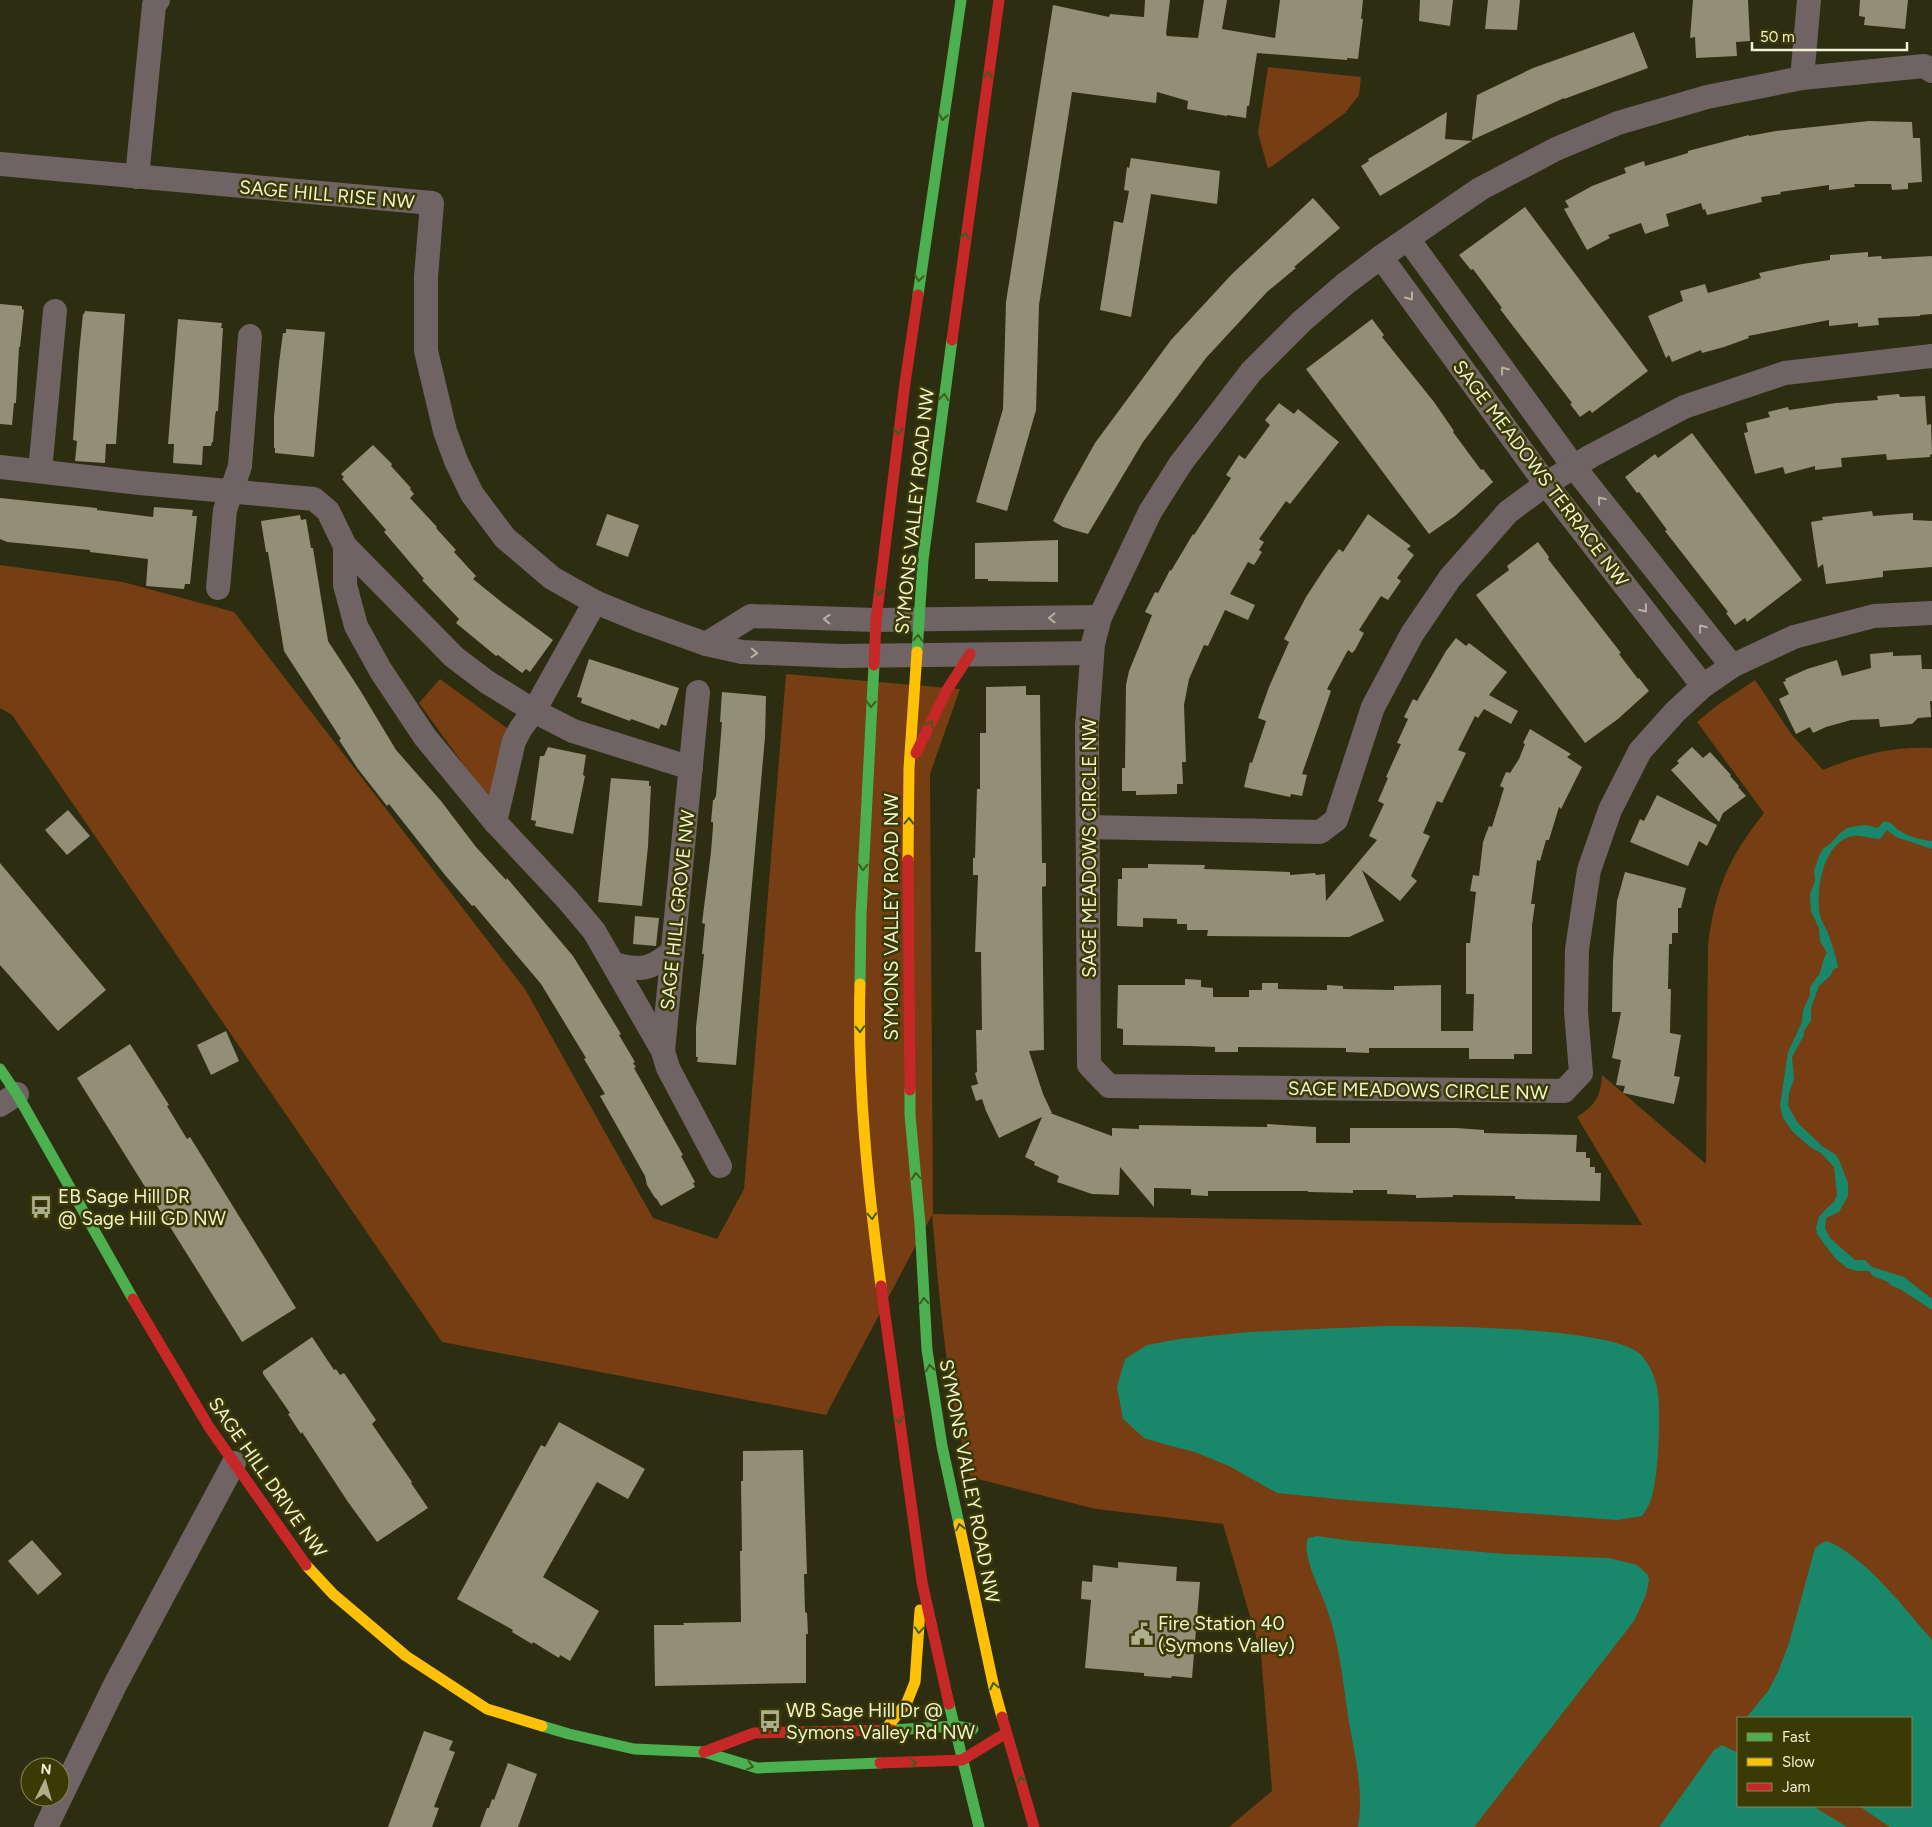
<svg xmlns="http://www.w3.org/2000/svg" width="1932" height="1827" font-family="Figtree,sans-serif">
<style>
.green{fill:#773d13;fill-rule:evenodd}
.water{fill:#19886a}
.building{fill:#928e77}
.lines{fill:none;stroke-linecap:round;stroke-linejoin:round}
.street{stroke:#6f6364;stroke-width:24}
.fast{stroke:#4caf50;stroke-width:11}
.slow{stroke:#ffc107;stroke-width:11}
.jam{stroke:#c62828;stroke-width:11}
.oneway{stroke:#3f5d1b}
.oneway2{stroke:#b6b2a0}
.labels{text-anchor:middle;stroke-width:5;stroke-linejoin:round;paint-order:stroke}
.street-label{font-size:19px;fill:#f0f3d1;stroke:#393a04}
.poi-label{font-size:19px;fill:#f0f3d1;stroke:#393a04;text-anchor:start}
</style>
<rect width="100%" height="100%" fill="#2d2d11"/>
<g class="green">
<path d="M1268,67l93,10 -2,18 -14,18 -77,56 -10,-36z"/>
<path d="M0,565l123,17 111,30 291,377 128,229 64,21 27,-50 42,-515 174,15 -30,85 3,440 709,11 -65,-108c19,-13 23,-19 25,-42l104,89 2,-219c7,-56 21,-88 56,-132l-67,-91 18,-15 40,-27 37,55 31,35c35,-15 71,-24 109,-22v1079h-703l43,-36 -11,-137 -38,-130 -127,-15 -126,-32c-8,-34 -16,-67 -21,-102 -8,-53 -12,-106 -17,-160l-106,200 -384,-73 -430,-627 -12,-7zM1738,1718h173v88h-173z"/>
<path d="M440,679l71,52 -19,73 -73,-101z"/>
</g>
<g class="water">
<path d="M1884,821c11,2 9,6 16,10 10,6 21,9 32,10v8l-36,-12 -9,-7 -7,9c-9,0 -18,-4 -27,-3 -30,5 -38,55 -33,80 2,6 6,12 8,17 4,11 8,23 10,34l-5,3 -2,5 -12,11 -8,22v13l-7,10v4l-12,22 2,22 -5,14 -1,13 10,17 25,24 12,7 4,6 9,23v13l-9,16 -13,6 -1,10 5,10 25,22h10l7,7 32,10 28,22v11l-32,-21 -8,-3 -4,-4 -15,-6 -4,-5h-12l-10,-3 -12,-10 -18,-24 -1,-6 3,-11 7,-8 8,-7 3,-7 -3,-28 -13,-14 -11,-6 -17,-15 -10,-14 -3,-12 8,-54 14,-30 1,-12 7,-15v-8l10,-14 4,-15 3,-5 -7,-12 -1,-13 -8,-16 -1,-18 5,-13 -1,-10 5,-15 4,-7 9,-7 7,-8 8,-6 10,-2 9,-1 12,3z"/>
<path d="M1385,1326c44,0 233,0 257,30 18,23 17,42 17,68 0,22 -2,56 -8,76 -2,6 -6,11 -9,16l-25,4 -270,-20 -70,-7 -48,-27 -34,-14 -28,-7 -23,-7 -21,-19 -6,-32 8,-28 22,-14 32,-6 71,-7z"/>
<path d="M1317,1536l35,5 153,13 104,4 28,7 11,10 1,5 -3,15 -12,26 -160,206h-116c6,-36 -3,-70 -9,-105 -6,-38 -9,-79 -23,-116 -6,-17 -25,-52 -18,-68z"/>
<path d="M1827,1541c40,17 77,67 105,99v187h-42l-31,-21h52v-88h-165l22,-27 10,-19 11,-29 26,-95 5,-4z"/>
<path d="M1722,1745l16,8v53h75l34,21h-188l55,-77z"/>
</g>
<g class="building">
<path d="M1145,0h25l-4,34 1,2 31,2 6,-38h23l-5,29 53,9 5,-38h83l-2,19h2l-5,40 -11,-1v2l-90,-7 -8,53h-2l-1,12 -19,-3v1l-40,-7 1,-8 -31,-9 -1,11 -84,-11 -33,213 -3,105 -29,101 -31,-9 27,-93 3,-107 47,-297 56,12 1,-3 34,3z"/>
<path d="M1420,0h33l-3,26 -31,-5z"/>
<path d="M1488,0h32l-3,30 -32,-1z"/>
<path d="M1693,0h55l2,41 -14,1 1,14 -41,2 -1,-21 -5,1z"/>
<path d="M1860,0h48l-3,29 -41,-4 1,-8 -6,-1z"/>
<path d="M1634,32l14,36 -84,31v-1l-92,42 5,-45 56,-27z"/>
<path d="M1447,112l-2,27 27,2 -92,55 -19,-30 8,-5 -1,-2z"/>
<path d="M1869,121l43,1 1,16h7l2,44 -14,1v6l-16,1 -1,-6h-37l1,3 -26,3v-5l-49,7 1,2 -20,3 1,5 -55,13 -2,-6 -2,1 -2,-7 -35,11 3,12 -24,8 -4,-11 -33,12 2,3 -23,12 -23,-41 5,-2 -4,-6 27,-15 34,-13 -2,-5 20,-7 1,5 43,-13v-2l61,-16v1l27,-5z"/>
<path d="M1131,158l89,13 -3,33 -66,-10 -20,123 -31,-7 14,-89 9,2 6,-32 -5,-1 3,-23 2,1z"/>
<path d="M1313,198l27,30 -46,39 2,1 -29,24 -61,66 -63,84 -55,92 -25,-7 -10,-6 13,-26 29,-52 76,-103 61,-66z"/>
<path d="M1525,207l123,164 -56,42 -2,-3 -10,7 -10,-13 2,-1 -72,-94 2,-1 -29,-39 -2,1 -12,-15z"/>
<path d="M1868,252v5l13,-1 1,3 50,-3v58l-12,1v1l-42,2 1,7 -21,2v-4l-29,3v-6l-81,16 1,2 -25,9 -22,6 -1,-3 -29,12 -3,-7 -3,3 -18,-42 35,-15 -3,-10 25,-7 3,9 53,-15 -2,-5 43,-9 28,-4v-5z"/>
<path d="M0,304l22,2v3l2,1 -4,37h-1l-3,56h-2l-2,22 -12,-1z"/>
<path d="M85,311l40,3 -9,130h-10l-1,19 -30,-2 2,-20 -4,-1 6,-87 4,-39h1z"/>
<path d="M178,319l44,4 -1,5h2l-5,83h-2l-1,5 -2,26h-1l-1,4h-8l-1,19 -29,-2 1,-19h-6z"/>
<path d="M1372,319l12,16 -2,2 52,65 20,29 -1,1 28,38 2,-1 10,13 -38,34 -26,18 -123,-165z"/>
<path d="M286,329l39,3 -11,125 -39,-4v-5h-1v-31l5,-54 4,-30h3z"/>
<path d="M1899,394l1,3 25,-1 2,29 4,-1 1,30 -2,1v2l-43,3 -1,-6 -45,4 1,9 -27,3v-4l-30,8 -2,-7 -28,7 -11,-41 4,-1 -2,-9 24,-6 -2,-5 20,-5 1,3 47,-7 42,-3 -1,-4z"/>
<path d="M1279,403l15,11 4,-5 41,33 -49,62 -4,-3 -27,38 5,3 -5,8 3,2 -8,13 -6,-3 -18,32 25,11 -7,15 -23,-10 -17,36 -4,-1 -15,34 -5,26 2,57h-4l1,22h-6v10l-41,1v-4h-14v-23h3l1,-83 3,-14 23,-56 -7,-3 10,-20 3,1 12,-23 1,1 22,-37 1,1 37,-57 -5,-3 13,-20 6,4 25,-34 -5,-5z"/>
<path d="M1692,433l110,147 -55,42 -2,-4 -10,7 -9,-12 2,-1 -63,-81 2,-1 -28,-38 -2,1 -12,-16 30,-23 3,4z"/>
<path d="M373,445l19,19 -1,2 20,22 -1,1 4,5 -4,4 27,29 -1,1 20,22 -2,2 22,24 -3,3 31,25 49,36 -23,32 -4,-3 -4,4 -24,-18 -2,1 -40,-33 3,-4 -37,-39 2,-1 -40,-47 2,-2 -44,-51 2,-2 -3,-3z"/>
<path d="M0,498l97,10v2l56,7 1,-10 39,3 -1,6h5l-7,68h-5l-1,5 -38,-3 2,-27 -58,-7v-2l-83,-8 -7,-3z"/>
<path d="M1872,511l1,5 40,-3v7l19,1v46l-49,4v6l-57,7 -3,-20 -5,4 -7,-46 12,-2 -1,-3z"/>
<path d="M607,514l32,11 -11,32 -32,-12z"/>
<path d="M1368,514l43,32 -4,3 7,6 -17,23 4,3 -13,19 -7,-4 -22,34 5,3 -9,17 -3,3 -4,-3 -21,39 4,2 -29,83 5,1 -5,21 -11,-2 -1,3 -46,-10 6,-25 2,1 14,-42 -8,-3 11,-31 20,-45 -5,-3 22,-42 21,-32 12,-16 4,3z"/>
<path d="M300,515l1,5 5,-1 5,29h2l15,93 32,49 36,60 45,51 35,46 30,33 1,-2 66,78 48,78 -2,1 16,27 -2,1 3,4 -2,1 49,87 -2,1 14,26 -2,1 2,4 -34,19 -5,-8h-1l-8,-13 -2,-9 -45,-80 5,-2 -21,-35 2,-1 -45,-74 -67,-79 -2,1 -27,-31 -56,-71 -2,2 -29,-37 -19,-29 2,-1 -57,-88 -16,-99h-2l-5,-31z"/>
<path d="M1058,540v42l-70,-1v-2h-13v-36z"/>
<path d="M1538,542l11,15 -1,2 73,94 -2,1 19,25 1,-1 10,13 -31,28 -33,24 -109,-148 33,-25 -2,-4z"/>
<path d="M1456,638l10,8 3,-3 38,29 -18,23 29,16 -7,13 -27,-15 -6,9 -3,-2 -17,34 8,3 -24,50 -5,-2 -14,32 7,3 -19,40 6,5 -17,20 -38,-31 22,51 -35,16 -142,-1 1,-6h-21v-6h-10v-5l-34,-1v9l-26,-1 1,-47h4v-11h26v-4l57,1 -1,4 86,3v3l25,-2 1,2 9,-1 1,27 51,-61 -8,-4 15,-32 -6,-3 10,-23 -2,-1 15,-33 -4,-1 11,-24 -4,-2 9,-18 4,2 29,-50z"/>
<path d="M1893,652v4l28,-1 1,14h10v32h-2l1,16 -13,1 -6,6 -32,3 -1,-8 -28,1 -25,7 -13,6 -3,-6 -14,7 -17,-35 10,-5 -6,-12 3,-1 -1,-2 22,-10 30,-9 5,16 29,-8 -1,-14z"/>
<path d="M589,659l90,29 -13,38 -5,-2 -2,5 -28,-10 -1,2 -49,-18 1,-5 -5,-1z"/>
<path d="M1026,686v9h14l2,168h4v23l-4,1 2,163 -15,1 14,43 9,19h-2l62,23v-8l27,1v-4l128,2v-3l49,3v16h34v-15h106l28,2v3l93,2 -1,17h10v6h4v9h5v6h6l-1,28 -85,-2v-3l-62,-1v2l-37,1v-3l-29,-1v-4h-34v3l-45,-1v-1h-100v5l-17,-1v-6l-37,-1v19l-34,-40 -1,28 -27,-1 -35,-12 2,-6 -25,-11 1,-3 -10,-5 17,-40 -43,21 -13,-27 -4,-12 -6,2 -5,-15 7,-2 -3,-11 2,-1 -1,-42h6l-1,-78h-6l3,-77h-5v-17h2l2,-69h3v-56h6v-46z"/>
<path d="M722,692l44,4 -1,41 -29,328 -39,-3 1,-5h-2v-30l8,-73h-2l3,-30 -3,-1 9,-71 2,-25v-5h-2l2,-22h1l2,-4 6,-74h-2z"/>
<path d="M1530,729l41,25 -4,3 15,10 -21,42 -2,-2 -10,33h-3l-6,21 -3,-1 -6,44h4l-3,21v129h-18v5h-45v-11h-100v5l-23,-1v-4l-108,-1v5h-23v-5l-25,-1 -67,-1v-16l-6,-1 1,-43h67v-6l16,1v7l12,1v9h36v-7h13v-7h16v6l49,1v-5l16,1v3l51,1v-4l47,-1v46h32l1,-37h-8v-51h4l6,-51 -6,-1 3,-16 6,1 4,-34 6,-16 3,1 12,-39 -4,-2 6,-14 4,1 9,-14 6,-15 -2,-1z"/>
<path d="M548,747l38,8 -3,20 2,1 -12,58 -38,-8 1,-5 -5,-1 9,-64h4z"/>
<path d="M1692,747l11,11 7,-6 21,23 -1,1 9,10 -1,1 8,9 -23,17 -4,9 -48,-52 8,-7 -2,-2z"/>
<path d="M611,778l38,3v5h2l-3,60 -6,60 -44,-4z"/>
<path d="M1657,795l60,30 -10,21 -8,-5 -11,25 -58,-24 10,-23 4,2z"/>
<path d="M68,810l22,26 -23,19 -22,-25z"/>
<path d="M0,863l106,127 -48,41 -58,-66z"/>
<path d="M1625,872l61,16 -5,20h-3v25h-6v11h-3l-1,45h3l-1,44 11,2 -7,41 6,1 -6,27 -51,-11 2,-7 -9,-1 5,-25 -9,-2 9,-46h-9l1,-51 4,-60z"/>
<path d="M635,916l24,2 -3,28 -23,-2z"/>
<path d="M226,1031l13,30 -28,14 -14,-30z"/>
<path d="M130,1044l39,61 -2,1 20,33 3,-2 106,171 -54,34 -165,-264z"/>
<path d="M312,1337l22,33 2,-1 4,6 4,-2 32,47 -4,4 40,58 -1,1 17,25 -51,34 -29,-40 -46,-70 -1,2 -13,-20 2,-1 -27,-39v-3z"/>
<path d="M559,1422l86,47 -17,30 -31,-17 -54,95 56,34 -29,50 -10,-6 -1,3 -26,-16 -1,2 -20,-12 1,-2 -56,-31 84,-154 4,2z"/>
<path d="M803,1450l4,124h-3l1,38 2,1 1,21h-2v49l-151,3 -1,-61h30l-1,-2 58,-1 -1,-71h2l-1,-70h2v-30z"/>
<path d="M32,1540l30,34 -24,21 -30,-34z"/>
<path d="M1118,1562l59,5 -1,14 24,1 -8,96 -20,-2 -1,2 -27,-2v-3l-59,-5 6,-68 -10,-1 1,-18 10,1 1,-17 25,3z"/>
<path d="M424,1731l29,10 -4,9 6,2 -21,55 5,1 -7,19h-44z"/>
<path d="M508,1763l29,11 -19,53h-38l7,-19h2l3,-9 2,1z"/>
</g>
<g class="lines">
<g class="street">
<path d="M1932,71l-8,-5 -122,12 -95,19 -89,26 -62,26 -76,40 -99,68 -36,27 -43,37 -51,51 -70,91 -31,49 -50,105 -7,27 -6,82 2,339 20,21 455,5 17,-18 -5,-62 1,-62 12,-79 21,-60 30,-59 35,-39 28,-26 29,-20 62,-29 80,-21 58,-3"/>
<path d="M1802,78l7,-78"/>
<path d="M0,164l432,39 -6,74v74l19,80 11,30 16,33 33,44 47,40 43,24 44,18 67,24 36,8 98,4 252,-3"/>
<path d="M137,177l17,-172 4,-5"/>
<path d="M1408,239l166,228 158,199"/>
<path d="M1381,257l165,227 157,202"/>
<path d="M0,467l140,16 174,16 14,12 17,35 109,111 33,25 47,29 39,20 118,37"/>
<path d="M40,471l15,-160"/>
<path d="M345,546v39l11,41 25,45 44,66 70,85 72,77 27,32 69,120 5,17 52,98"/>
<path d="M218,588l7,-78 15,-44 10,-130"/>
<path d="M706,644l45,-28 125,4 224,-3"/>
<path d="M495,822l19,-81 7,-13 13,-17 61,-109"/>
<path d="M1089,827l231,5 16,-12 37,-113 39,-73 38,-56 58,-66 38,-28 45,-28 93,-49 101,-34 147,-17"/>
<path d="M614,964c27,7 36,6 58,-12"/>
<path d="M663,1051l35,-359"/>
<path d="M0,1105l17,-11"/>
<path d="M46,1827l69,-142 119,-222"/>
</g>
<g class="fast">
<path d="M918,295l43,-295"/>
<path d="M917,652l6,-92 29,-220"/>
<path d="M860,984l1,-69 13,-250"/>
<path d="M0,1069l17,25 116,205"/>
<path d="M910,1090v25l10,109 7,126 15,96 17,78"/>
<path d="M949,1704l30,123"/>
<path d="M542,1726l27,8 65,15 70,3 53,16 123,-5"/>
<path d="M892,1730l63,-4 18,3"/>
</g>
<g class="slow">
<path d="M908,860l1,-92 8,-116"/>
<path d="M860,984c-3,99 8,204 21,302"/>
<path d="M959,1524l35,164 8,29"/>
<path d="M306,1565l27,29 73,62 81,53 55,17"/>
<path d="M885,1730l22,-28 8,-20 5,-72"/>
</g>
<g class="jam">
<path d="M952,340l47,-340"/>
<path d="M874,665l2,-45 29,-237 13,-88"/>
<path d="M916,753l31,-63 23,-36"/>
<path d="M908,860l2,230"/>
<path d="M881,1286l41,296 27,122"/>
<path d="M133,1299l76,128 97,138"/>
<path d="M1002,1717l32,110"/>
<path d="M704,1752l50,-19 138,-3"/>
<path d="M880,1763l82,-3 44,-27"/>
</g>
</g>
<defs><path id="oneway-chevron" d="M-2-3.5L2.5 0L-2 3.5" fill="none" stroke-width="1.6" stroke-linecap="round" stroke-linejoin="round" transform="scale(1.25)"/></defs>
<g class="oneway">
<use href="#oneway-chevron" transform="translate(988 75) rotate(-82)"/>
<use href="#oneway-chevron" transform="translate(943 117) rotate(99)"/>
<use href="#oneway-chevron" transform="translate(965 236) rotate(-82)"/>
<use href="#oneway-chevron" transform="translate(919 278) rotate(98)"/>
<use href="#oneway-chevron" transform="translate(944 397) rotate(-83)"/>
<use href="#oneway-chevron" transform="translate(898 431) rotate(97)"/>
<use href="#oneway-chevron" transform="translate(879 592) rotate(97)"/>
<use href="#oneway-chevron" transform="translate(918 638) rotate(-86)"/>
<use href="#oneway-chevron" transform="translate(871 704) rotate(93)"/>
<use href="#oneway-chevron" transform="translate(930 724) rotate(-65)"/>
<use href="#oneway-chevron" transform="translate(909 821) rotate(-89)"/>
<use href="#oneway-chevron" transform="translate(863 867) rotate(93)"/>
<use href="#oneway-chevron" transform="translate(860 1029) rotate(87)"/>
<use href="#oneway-chevron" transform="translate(916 1176) rotate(-95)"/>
<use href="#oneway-chevron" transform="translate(872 1216) rotate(86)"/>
<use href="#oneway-chevron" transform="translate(924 1301) rotate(-93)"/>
<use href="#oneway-chevron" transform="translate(930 1368) rotate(-99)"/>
<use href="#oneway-chevron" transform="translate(899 1420) rotate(82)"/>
<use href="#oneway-chevron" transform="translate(960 1527) rotate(-102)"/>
<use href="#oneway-chevron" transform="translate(919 1630) rotate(94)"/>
<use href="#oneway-chevron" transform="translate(994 1686) rotate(-103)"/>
<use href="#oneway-chevron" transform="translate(913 1763) rotate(-2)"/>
<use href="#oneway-chevron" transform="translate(750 1766) rotate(14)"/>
<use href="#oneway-chevron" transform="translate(1021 1780) rotate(-107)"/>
</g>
<g class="oneway2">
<use href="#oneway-chevron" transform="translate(1410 297) rotate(54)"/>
<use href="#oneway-chevron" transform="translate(1504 370) rotate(-126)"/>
<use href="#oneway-chevron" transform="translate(1601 500) rotate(-129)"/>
<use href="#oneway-chevron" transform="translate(1644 609) rotate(52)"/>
<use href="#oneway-chevron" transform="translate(1052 618) rotate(179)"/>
<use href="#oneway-chevron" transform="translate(827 619) rotate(-178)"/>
<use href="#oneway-chevron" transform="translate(1702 628) rotate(-129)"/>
<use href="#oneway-chevron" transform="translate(754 653) rotate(2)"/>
</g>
<defs>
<symbol id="bus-bare" viewBox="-9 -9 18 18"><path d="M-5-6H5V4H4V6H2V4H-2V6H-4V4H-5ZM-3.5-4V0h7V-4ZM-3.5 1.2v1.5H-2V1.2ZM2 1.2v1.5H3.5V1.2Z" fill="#acae8e" stroke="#393a04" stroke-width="2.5" paint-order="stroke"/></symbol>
<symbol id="civic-bare" viewBox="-9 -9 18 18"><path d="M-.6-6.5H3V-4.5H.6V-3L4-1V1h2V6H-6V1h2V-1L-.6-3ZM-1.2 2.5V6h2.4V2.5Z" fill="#acae8e" stroke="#393a04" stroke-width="2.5" paint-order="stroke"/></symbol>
</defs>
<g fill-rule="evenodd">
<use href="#bus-bare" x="25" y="1191" width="32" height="32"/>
<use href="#civic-bare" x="1126" y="1618" width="32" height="32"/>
<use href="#bus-bare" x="754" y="1705" width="32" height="32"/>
</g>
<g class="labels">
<g class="street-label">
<text transform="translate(327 194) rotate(5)" y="7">SAGE HILL RISE NW</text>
<text transform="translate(1541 473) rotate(53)" y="7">SAGE MEADOWS TERRACE NW</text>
<text transform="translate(914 511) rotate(-84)" y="7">SYMONS VALLEY ROAD NW</text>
<text transform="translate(1089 848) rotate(-90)" y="7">SAGE MEADOWS CIRCLE NW</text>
<text transform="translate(677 910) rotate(-84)" y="7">SAGE HILL GROVE NW</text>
<text transform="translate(891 917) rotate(-90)" y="7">SYMONS VALLEY ROAD NW</text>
<text transform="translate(1418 1090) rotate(1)" y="7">SAGE MEADOWS CIRCLE NW</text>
<text transform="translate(268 1477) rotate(55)" y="7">SAGE HILL DRIVE NW</text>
<text transform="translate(970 1481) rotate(79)" y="7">SYMONS VALLEY ROAD NW</text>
</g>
<g class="poi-label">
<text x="58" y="1203">EB Sage Hill DR<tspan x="58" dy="22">@ Sage Hill GD NW</tspan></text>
<text x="1158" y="1630">Fire Station 40<tspan x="1158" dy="22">(Symons Valley)</tspan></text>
<text x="786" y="1717">WB Sage Hill Dr @<tspan x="786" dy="22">Symons Valley Rd NW</tspan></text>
</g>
</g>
<rect x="1737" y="1717" width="175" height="90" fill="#393a04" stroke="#828456"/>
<rect x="1747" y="1733" width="25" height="8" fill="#4caf50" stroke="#828456"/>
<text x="1782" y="1742" font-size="15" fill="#f0f3d1">Fast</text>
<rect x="1747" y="1758" width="25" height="8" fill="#ffc107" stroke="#828456"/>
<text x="1782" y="1767" font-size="15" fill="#f0f3d1">Slow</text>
<rect x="1747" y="1783" width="25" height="8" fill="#c62828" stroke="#828456"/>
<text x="1782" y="1792" font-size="15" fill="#f0f3d1">Jam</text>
<g transform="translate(45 1782) rotate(5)"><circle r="24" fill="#393a04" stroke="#828456"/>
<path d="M0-4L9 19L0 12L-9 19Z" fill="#acae8e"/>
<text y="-8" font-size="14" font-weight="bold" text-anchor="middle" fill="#f0f3d1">N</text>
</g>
<path d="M1752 42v8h155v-8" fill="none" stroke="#f0f3d1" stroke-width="2.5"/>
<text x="1760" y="42" font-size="15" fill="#f0f3d1" stroke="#393a04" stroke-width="4" paint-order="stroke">50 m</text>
</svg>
